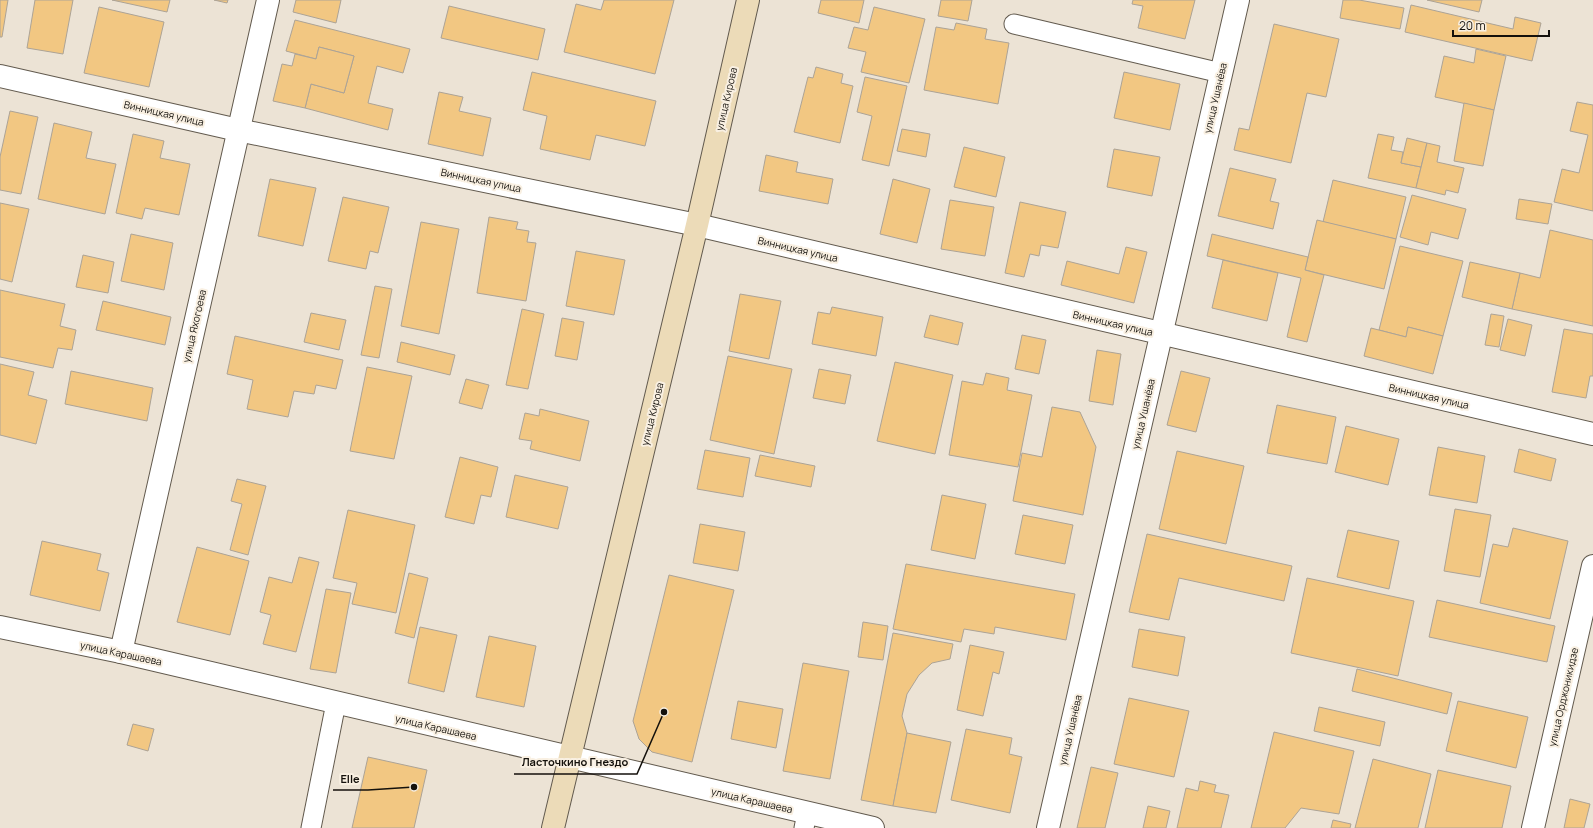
<svg xmlns="http://www.w3.org/2000/svg" width="1593" height="828" font-family="Manrope,sans-serif">
<style>
.building{fill:#f2c782;stroke:#aca396}
.lines{fill:none;stroke-linecap:round;stroke-linejoin:round}
.lane-casing{stroke:#625a4e;stroke-width:21}
.street-casing{stroke:#625a4e;stroke-width:24}
.secondary-casing{stroke:#625a4e;stroke-width:24}
.lane{stroke:#fff;stroke-width:19}
.street{stroke:#fff;stroke-width:22}
.secondary{stroke:#ecdbb8;stroke-width:22}
.labels{text-anchor:middle;stroke-width:4;stroke-linejoin:round;paint-order:stroke}
.street-label{font-size:10px;fill:#14110c;stroke:#f9f0e2}
.leader{fill:none;stroke:#14110c;stroke-width:1.5}
.callout-dot{fill:#14110c;stroke:#f9f0e2;stroke-width:1.5}
.callout-label{font-size:11px;text-anchor:middle;font-weight:bold;fill:#14110c;stroke:#f9f0e2;stroke-width:4;stroke-linejoin:round;paint-order:stroke}
</style>
<rect width="100%" height="100%" fill="#ece3d5"/>
<g class="building">
<path d="M0,0h8l-6,37h-2z"/>
<path d="M35,0h38l-10,54 -36,-6z"/>
<path d="M112,0h58l-3,12z"/>
<path d="M214,0h14l-1,3z"/>
<path d="M296,0h45l-5,23 -43,-11z"/>
<path d="M604,0h70l-19,74 -91,-22 12,-48 25,6z"/>
<path d="M821,0h43l-5,23 -41,-10z"/>
<path d="M941,0h31l-4,21 -30,-5z"/>
<path d="M1133,0h62l-10,39 -47,-11 5,-22 -11,-2z"/>
<path d="M1343,0h16l45,8 -4,21 -60,-11z"/>
<path d="M1427,0h55l-3,12z"/>
<path d="M1411,5l102,24 2,-12 26,6 -9,38 -127,-29z"/>
<path d="M449,6l96,23 -7,31 -97,-22z"/>
<path d="M99,7l65,15 -15,65 -65,-14z"/>
<path d="M874,7l51,12 -16,64 -48,-11 5,-20 -18,-4 6,-21 14,3z"/>
<path d="M295,20l115,29 -7,24 -26,-7 -9,37 25,6 -5,21 -83,-22 6,-24 33,9 10,-37 -35,-9 -3,12 -30,-8z"/>
<path d="M956,23l31,6 -2,10 24,4 -11,61 -74,-14 12,-63 18,3z"/>
<path d="M1274,24l65,15 -13,58 -19,-4 -16,70 -57,-13 5,-22 10,2z"/>
<path d="M319,47l35,9 -10,37 -33,-9 -6,24 -32,-7 9,-37 10,2 3,-12 21,5z"/>
<path d="M1476,49l30,7 -12,54 -59,-13 9,-41 30,7z"/>
<path d="M816,67l27,7 -2,9 12,3 -13,57 -46,-11 14,-55 5,1z"/>
<path d="M532,72l124,29 -11,45 -49,-11 -6,25 -50,-11 7,-33 -24,-6z"/>
<path d="M1124,72l56,12 -10,46 -56,-12z"/>
<path d="M865,77l42,9 -18,80 -27,-6 10,-44 -15,-4z"/>
<path d="M439,92l24,5 -4,14 32,7 -8,38 -55,-12z"/>
<path d="M1577,102l16,3v106l-39,-9 8,-33 17,4 9,-38 -18,-4z"/>
<path d="M1464,103l30,7 -11,56 -29,-5z"/>
<path d="M10,111l28,6 -17,77 -21,-4v-33z"/>
<path d="M54,123l38,9 -6,26 30,6 -11,50 -67,-15z"/>
<path d="M902,129l28,5 -4,23 -29,-6z"/>
<path d="M133,134l31,7 -4,17 30,6 -11,51 -34,-7 -3,11 -26,-6z"/>
<path d="M1378,134l16,3 -3,13 12,2 -2,11 20,4 -5,21 -48,-10z"/>
<path d="M1407,138l20,5 -6,24 -20,-4z"/>
<path d="M1427,143l13,3 -3,16 27,6 -6,25 -12,-3 -1,5 -29,-7z"/>
<path d="M964,147l41,10 -9,40 -42,-10z"/>
<path d="M1114,149l46,8 -8,39 -45,-9z"/>
<path d="M766,155l32,7 -2,10 37,7 -5,25 -69,-13z"/>
<path d="M1230,168l46,11 -6,22 9,2 -6,26 -55,-13z"/>
<path d="M270,179l46,9 -13,58 -45,-10z"/>
<path d="M893,179l37,10 -13,54 -37,-9z"/>
<path d="M1333,180l73,17 -10,42 -73,-17z"/>
<path d="M1412,195l54,14 -8,30 -27,-7 -3,13 -28,-8z"/>
<path d="M343,197l46,10 -11,46 -8,-2 -4,18 -38,-8z"/>
<path d="M1519,199l33,5 -4,20 -32,-5z"/>
<path d="M950,200l44,7 -9,49 -44,-7z"/>
<path d="M1020,202l46,10 -8,36 -17,-3 -2,11 -9,-2 -6,23 -19,-4z"/>
<path d="M0,203l29,6 -17,73 -12,-3z"/>
<path d="M489,217l29,5 -2,7 13,2 -2,11 9,1 -10,58 -49,-8z"/>
<path d="M1317,220l79,19 -12,50 -79,-19z"/>
<path d="M421,222l38,7 -20,105 -38,-8z"/>
<path d="M1550,230l43,10v86l-81,-17 8,-36 20,5z"/>
<path d="M131,234l42,9 -9,47 -43,-9z"/>
<path d="M1212,234l96,23 -3,13 19,5 -17,67 -20,-5 14,-59 -94,-22z"/>
<path d="M1400,246l63,15 -20,75 -35,-9 -2,10 -27,-7z"/>
<path d="M1126,247l21,5 -13,51 -73,-18 6,-24 52,13z"/>
<path d="M576,251l49,9 -11,55 -48,-9z"/>
<path d="M83,255l31,7 -6,31 -32,-6z"/>
<path d="M1223,260l55,13 -11,48 -55,-13z"/>
<path d="M1470,262l50,11 -8,36 -50,-12z"/>
<path d="M375,286l17,3 -13,69 -18,-3z"/>
<path d="M0,290l65,14 -5,22 16,4 -4,20 -14,-2 -5,20 -53,-11z"/>
<path d="M740,294l41,7 -12,58 -40,-8z"/>
<path d="M103,301l68,16 -6,28 -69,-15z"/>
<path d="M832,307l51,10 -7,39 -64,-12 6,-32 12,2z"/>
<path d="M522,309l22,5 -16,75 -22,-4z"/>
<path d="M311,313l35,7 -7,30 -35,-8z"/>
<path d="M1491,314l13,2 -5,31 -14,-2z"/>
<path d="M930,315l33,8 -5,22 -34,-8z"/>
<path d="M562,318l22,4 -7,38 -22,-4z"/>
<path d="M1508,319l24,6 -7,31 -25,-6z"/>
<path d="M1408,327l35,9 -10,38 -69,-18 7,-28 35,9z"/>
<path d="M1564,329l29,5v42h-3l-4,22 -34,-6z"/>
<path d="M1022,335l24,5 -7,34 -24,-5z"/>
<path d="M235,336l108,24 -7,29 -20,-4 -2,9 -20,-3 -6,26 -41,-8 6,-29 -26,-6z"/>
<path d="M401,342l54,13 -5,20 -53,-13z"/>
<path d="M1097,350l24,4 -8,51 -24,-4z"/>
<path d="M728,356l64,13 -18,85 -64,-14z"/>
<path d="M895,362l58,13 -18,79 -58,-13z"/>
<path d="M0,364l34,8 -6,23 19,5 -11,44 -36,-9z"/>
<path d="M367,367l45,9 -18,83 -44,-8z"/>
<path d="M819,369l32,6 -6,29 -32,-6z"/>
<path d="M71,371l82,17 -6,33 -82,-17z"/>
<path d="M1181,371l29,7 -14,54 -29,-7z"/>
<path d="M986,373l23,5 -2,12 25,5 -14,72 -69,-12 13,-74 21,4z"/>
<path d="M466,379l23,6 -7,24 -23,-6z"/>
<path d="M1277,405l59,12 -9,47 -60,-11z"/>
<path d="M1052,407l28,5 16,35 -13,68 -70,-14 9,-48 20,4z"/>
<path d="M540,409l49,12 -9,40 -50,-12 2,-8 -13,-2 6,-26 14,3z"/>
<path d="M1346,426l53,13 -11,46 -53,-13z"/>
<path d="M1438,447l47,9 -8,47 -48,-8z"/>
<path d="M1519,449l37,10 -5,22 -37,-9z"/>
<path d="M705,450l45,8 -7,39 -46,-8z"/>
<path d="M1177,451l67,15 -18,78 -67,-15z"/>
<path d="M760,455l55,11 -4,21 -56,-11z"/>
<path d="M460,457l38,10 -7,30 -10,-2 -7,29 -29,-7z"/>
<path d="M515,475l53,12 -10,42 -52,-12z"/>
<path d="M237,479l29,7 -18,69 -18,-5 12,-46 -11,-3z"/>
<path d="M942,495l44,9 -11,55 -44,-9z"/>
<path d="M1455,509l36,6 -11,62 -36,-6z"/>
<path d="M348,510l67,15 -19,88 -44,-9 5,-21 -24,-5z"/>
<path d="M1023,515l50,10 -8,39 -50,-10z"/>
<path d="M700,524l45,8 -7,39 -45,-8z"/>
<path d="M1513,528l55,13 -18,78 -70,-16 13,-59 15,3z"/>
<path d="M1348,530l51,11 -10,48 -52,-12z"/>
<path d="M1147,534l145,32 -8,35 -105,-23 -10,42 -40,-8z"/>
<path d="M42,541l59,13 -4,16 12,3 -9,38 -70,-16z"/>
<path d="M197,547l52,14 -19,74 -53,-13z"/>
<path d="M299,557l20,5 -23,90 -33,-8 8,-29 -11,-3 9,-35 23,6z"/>
<path d="M906,564l169,30 -9,46 -71,-13 -1,7 -30,-5 -3,13 -68,-13z"/>
<path d="M409,573l19,5 -14,60 -19,-5z"/>
<path d="M669,575l65,15 -42,172 -40,-10 -13,-13 -6,-18z"/>
<path d="M1307,578l107,23 -16,75 -107,-23z"/>
<path d="M326,589l25,4 -15,80 -26,-4z"/>
<path d="M1437,600l118,26 -8,36 -118,-25z"/>
<path d="M863,622l25,4 -5,34 -25,-3z"/>
<path d="M420,627l37,8 -13,57 -36,-9z"/>
<path d="M1139,629l46,8 -7,39 -46,-9z"/>
<path d="M893,633l60,11 -3,15 -18,4 -13,12 -12,19 -5,22 5,17 -14,73 -32,-6z"/>
<path d="M489,636l47,10 -12,61 -48,-10z"/>
<path d="M970,645l34,7 -5,22 -6,-2 -10,44 -26,-6z"/>
<path d="M803,663l46,8 -19,108 -47,-8z"/>
<path d="M1357,669l95,24 -5,21 -95,-23z"/>
<path d="M1129,698l60,13 -15,66 -60,-13z"/>
<path d="M738,701l45,8 -7,39 -45,-9z"/>
<path d="M1458,701l70,16 -12,51 -70,-17z"/>
<path d="M1319,707l66,15 -5,24 -66,-15z"/>
<path d="M133,724l21,5 -6,22 -21,-6z"/>
<path d="M966,729l46,9 -3,16 13,3 -12,56 -59,-13z"/>
<path d="M1274,732l80,19 -15,63 -38,-6 -16,20h-34z"/>
<path d="M907,733l44,9 -15,71 -43,-7z"/>
<path d="M368,757l59,13 -13,58h-62z"/>
<path d="M1373,759l58,15 -13,54h-63z"/>
<path d="M1091,767l27,6 -13,55h-28z"/>
<path d="M1438,770l73,16 -9,42h-77z"/>
<path d="M1200,781l16,4 -2,7 15,3 -8,33h-44l9,-40 12,3z"/>
<path d="M1570,799l20,5 -6,24h-20z"/>
<path d="M1148,806l22,5 -4,17h-23z"/>
<path d="M1333,820l18,4 -1,4h-19z"/>
</g>
<g class="lines">
<defs>
<g id="lane">
<path d="M1014,24l207,49"/>
<path d="M311,828l25,-125"/>
<path d="M804,828l3,-15"/>
</g>
<g id="street">
<path d="M0,76l238,54 459,95 896,209"/>
<path d="M0,627l121,25 752,176"/>
<path d="M121,652l147,-652"/>
<path d="M1048,828l190,-828"/>
<path d="M1533,828l60,-262"/>
</g>
<path id="secondary" d="M553,828l144,-603 51,-225"/>
</defs>
<use href="#lane" class="lane-casing"/>
<use href="#street" class="street-casing"/>
<use href="#secondary" class="secondary-casing"/>
<use href="#lane" class="lane"/>
<use href="#street" class="street"/>
<use href="#secondary" class="secondary"/>
</g>
<g class="labels">
<g class="street-label">
<text transform="translate(1215 98) rotate(-77)" y="4">улица Ушанёва</text>
<text transform="translate(726 99) rotate(-77)" y="4">улица Кирова</text>
<text transform="translate(164 113) rotate(13)" y="4">Винницкая улица</text>
<text transform="translate(481 180) rotate(12)" y="4">Винницкая улица</text>
<text transform="translate(798 249) rotate(13)" y="4">Винницкая улица</text>
<text transform="translate(1113 323) rotate(13)" y="4">Винницкая улица</text>
<text transform="translate(194 326) rotate(-77)" y="4">улица Яхогоева</text>
<text transform="translate(1429 396) rotate(13)" y="4">Винницкая улица</text>
<text transform="translate(652 414) rotate(-76)" y="4">улица Кирова</text>
<text transform="translate(1143 414) rotate(-77)" y="4">улица Ушанёва</text>
<text transform="translate(121 653) rotate(12)" y="4">улица Карашаева</text>
<text transform="translate(1563 697) rotate(-77)" y="4">улица Орджоникидзе</text>
<text transform="translate(436 727) rotate(13)" y="4">улица Карашаева</text>
<text transform="translate(1070 730) rotate(-77)" y="4">улица Ушанёва</text>
<text transform="translate(752 800) rotate(13)" y="4">улица Карашаева</text>
</g>
</g>
<path class="leader" d="M664 712L637 774H514M414 787L368 790H333"/>
<g class="callout-dot">
<circle cx="664" cy="712" r="4"/>
<circle cx="414" cy="787" r="4"/>
</g>
<g class="callout-label">
<text x="575" y="766">Ласточкино Гнездо</text>
<text x="350" y="783">Elle</text>
</g>
<path d="M1453 30v6h96v-6" fill="none" stroke="#14110c" stroke-width="2"/>
<text x="1459" y="30" font-size="12" fill="#14110c" stroke="#f9f0e2" stroke-width="3" paint-order="stroke">20 m</text>
</svg>
